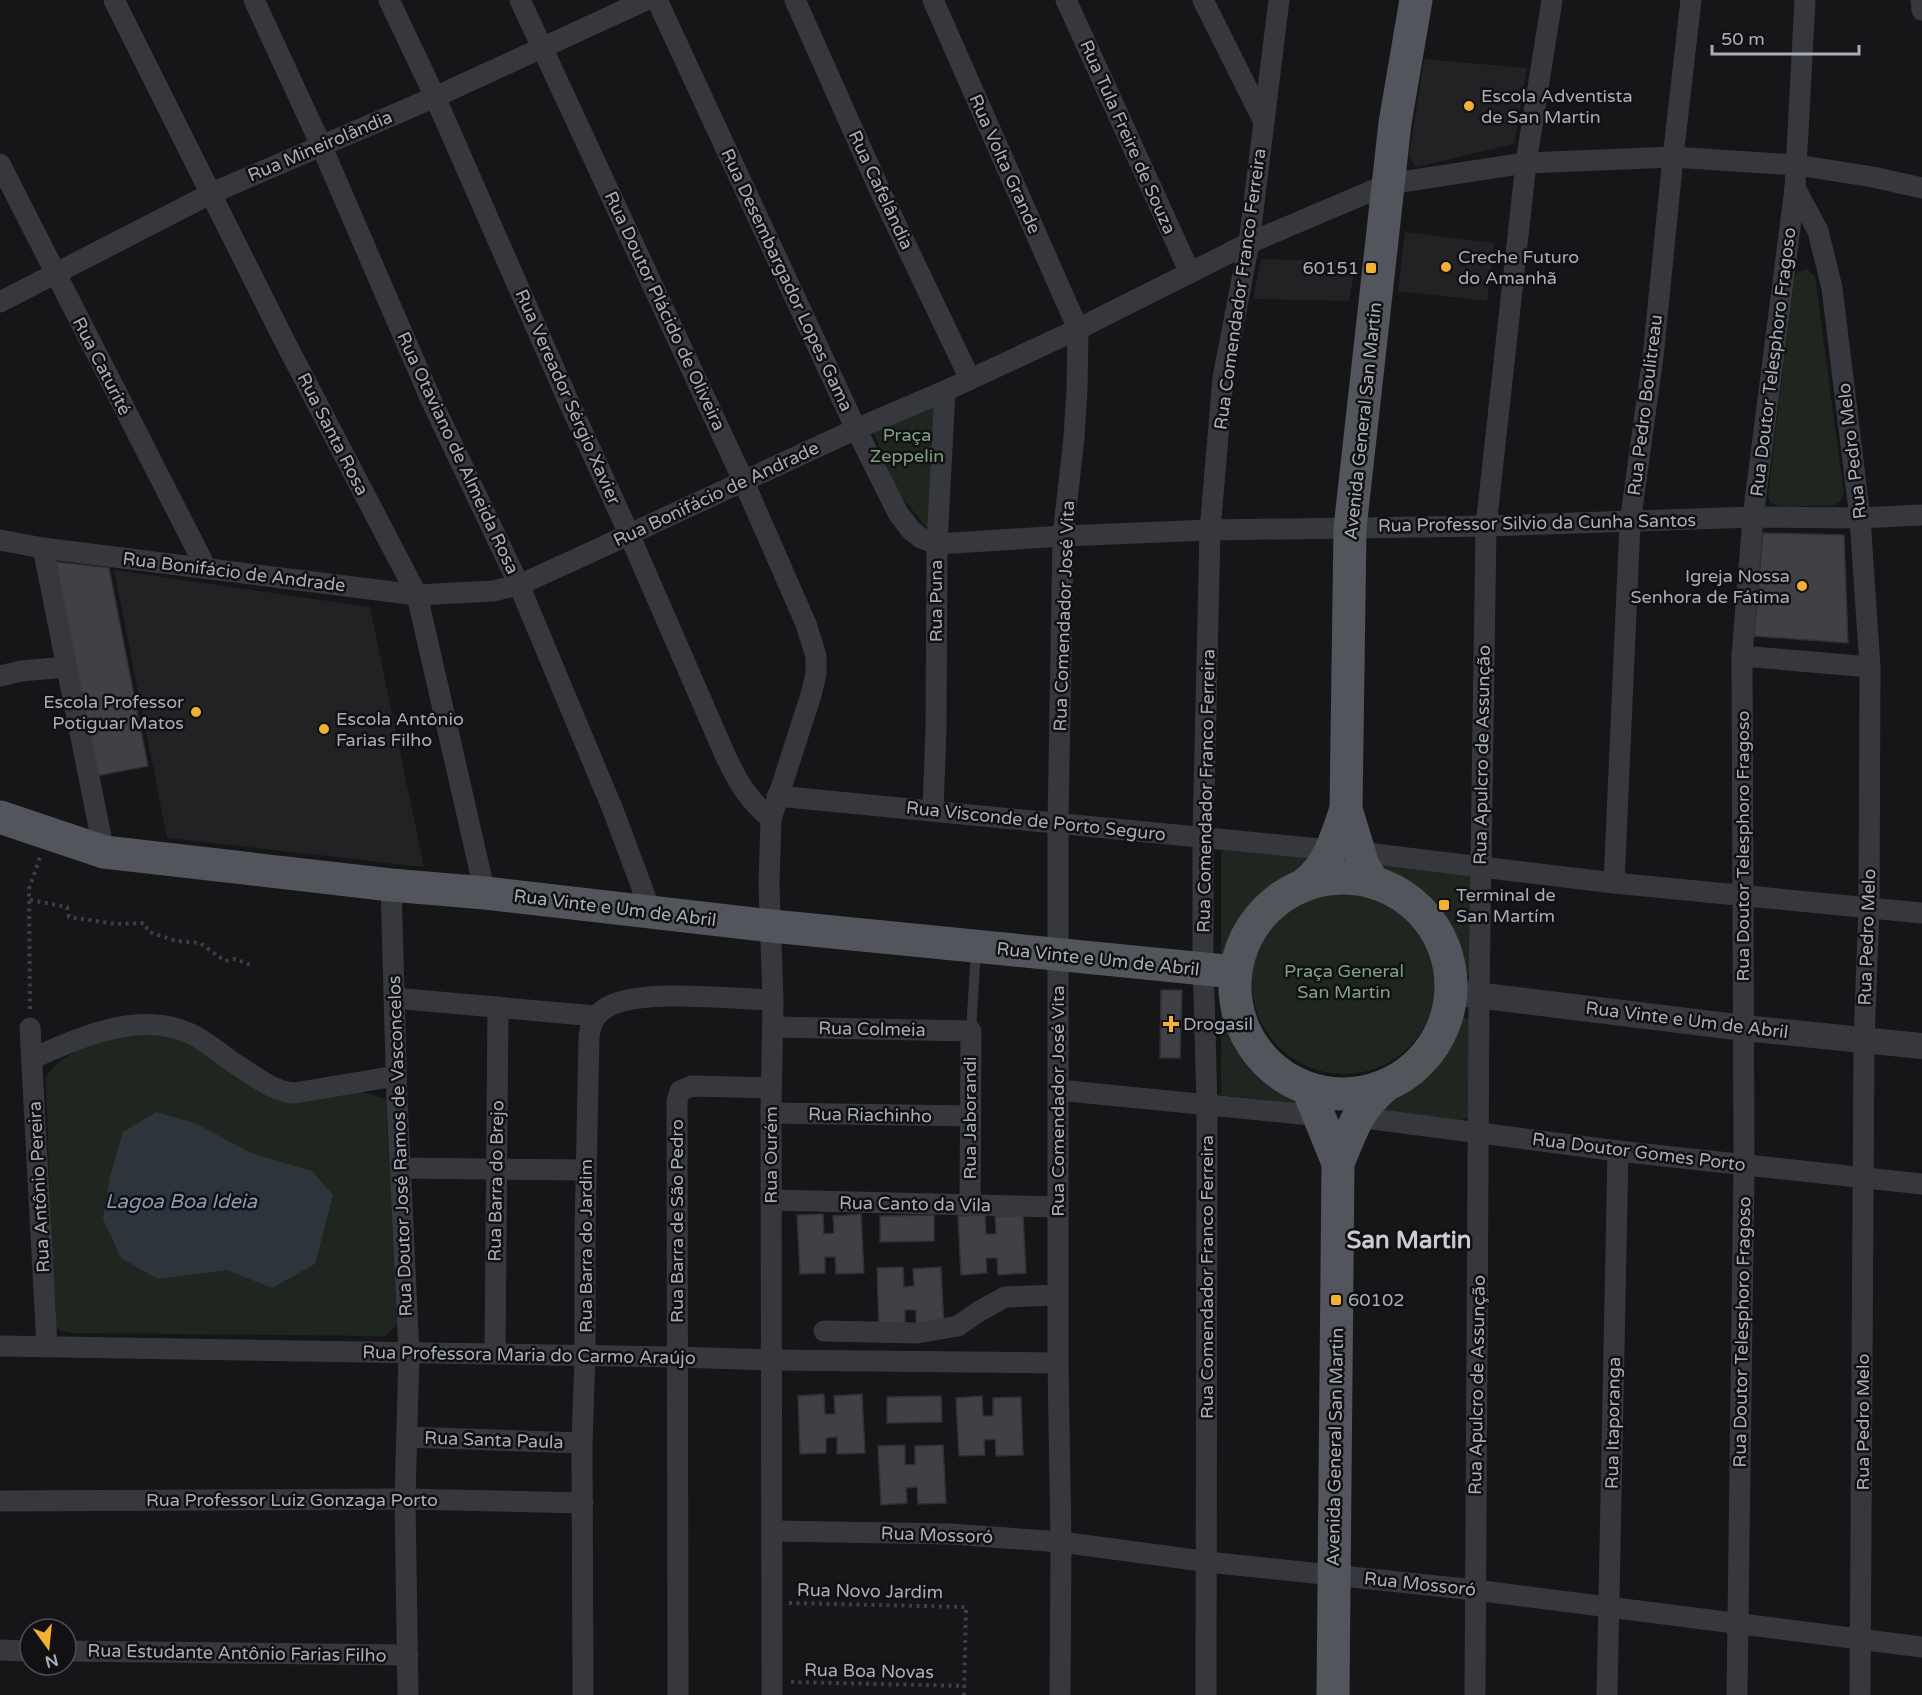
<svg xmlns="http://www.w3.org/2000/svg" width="1922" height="1695" font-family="'Varela Round',sans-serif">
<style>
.built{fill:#222225}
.green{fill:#1e261f}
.water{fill:#2c353c}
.building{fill:#404145;stroke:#303034;stroke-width:1.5}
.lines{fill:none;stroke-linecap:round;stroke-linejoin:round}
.path{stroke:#3d3f44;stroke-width:4;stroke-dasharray:3 4.5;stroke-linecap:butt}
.service{stroke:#37383d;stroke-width:10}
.minor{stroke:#37383d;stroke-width:21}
.tertiary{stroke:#37383d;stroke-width:26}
.primary{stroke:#53555c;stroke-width:33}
.poi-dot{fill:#f2b134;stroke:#111113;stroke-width:2}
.labels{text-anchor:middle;stroke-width:5;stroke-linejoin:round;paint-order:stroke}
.poi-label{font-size:18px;fill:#a8adb8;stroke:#111113;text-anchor:start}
.street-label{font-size:18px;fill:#a8adb8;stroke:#111113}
.park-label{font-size:18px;fill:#7fa381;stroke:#111113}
.water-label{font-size:20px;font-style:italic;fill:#7f9bb3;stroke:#111113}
.district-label{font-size:24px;font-weight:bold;fill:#c9ccd4;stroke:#111113}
</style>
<rect width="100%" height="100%" fill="#161618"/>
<g class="built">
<path d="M1424,59l103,9 -13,76 -98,23 -7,-10z"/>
<path d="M1405,232l89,11 -7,58 -89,-10z"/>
<path d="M1261,259l95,2 -7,40 -96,-2z"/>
<path d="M114,570l256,37 54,260 -257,-29z"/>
</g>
<g class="green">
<path d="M1806,269l9,7 29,218 -4,8 -6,3 -54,2 -10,-5 -2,-8 26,-216 4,-6z"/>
<path d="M934,405l-6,122h-2l-28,-35 -24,-58v-2z"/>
<path d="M1225,850l86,8 -14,15 -18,10 -24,21 -16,23 -12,28h-4l-2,-2v-96l1,-6z"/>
<path d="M1379,866l87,9 6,3 -2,97 -5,1 -3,-2c-6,-35 -22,-66 -51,-88 -10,-8 -23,-11 -32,-20z"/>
<circle cx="1344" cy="982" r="92"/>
<path d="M1221,992l4,1c8,37 22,65 52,88 11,8 28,11 33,24l-89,-10z"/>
<path d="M1463,1017l6,3 -1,97 -6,3 -78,-9 -5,-11c23,-15 47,-27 63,-49 7,-11 11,-22 18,-33z"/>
<path d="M116,1034l62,2 84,51 91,2 33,10 11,226 -12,11 -314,-3 -10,-2 -7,-4 -8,-249c8,-20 50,-37 70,-44z"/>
</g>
<path class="water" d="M156,1112l39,11 56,30 61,18 21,24 -18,69 -43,24 -45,-18 -69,9 -37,-21 -18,-39 7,-42 13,-45z"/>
<g class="building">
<path d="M1763,533l81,2 4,108 -94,-7z"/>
<path d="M49,561l60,7 39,198 -57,11z"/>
<path d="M1161,990h21l-2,68h-20z"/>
<path d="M823,1214l1,20 10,-1 -1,-17 28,-2 3,59 -28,1 -1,-17h-10v16l-25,1 -3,-59z"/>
<path d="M934,1215v26l-54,1v-26z"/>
<path d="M985,1215l1,19h10l-1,-18 28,-1 3,58 -28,2 -1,-17h-11l1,15 -26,2 -3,-59z"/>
<path d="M903,1267l1,20 10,-1 -1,-17 28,-2 3,59 -28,1v-17h-11v16l-26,1 -2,-59z"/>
<path d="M824,1394l1,20h10l-1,-18 28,-2 3,59 -28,1v-17l-11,1v15l-26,1 -2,-58z"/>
<path d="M941,1396l1,26 -55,1v-26z"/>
<path d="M982,1396l1,20h10v-18l28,-1 2,58 -27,1 -1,-17 -11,1 1,15 -26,1 -3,-58z"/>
<path d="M905,1445v20l10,-1v-18l28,-1 3,58 -28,1 -1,-17 -11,1 1,15 -26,2 -3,-59z"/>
</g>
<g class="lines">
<g class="path">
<path d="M30,900l37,7 2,10 47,7 28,-1 5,9 27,9 24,2 25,18 10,-2 18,7"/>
<path d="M30,1009l-1,-120 11,-32"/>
<path d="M789,1603l177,4 -2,88"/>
<path d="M791,1682l174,4"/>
</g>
<path class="service" d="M971,1031l5,-81"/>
<g class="minor">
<path d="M114,0l169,338 134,257 68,298"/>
<path d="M254,0l67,145 111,257 87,183 94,225 38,102"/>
<path d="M389,0l46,97 132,301 62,136 97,223c13,27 22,42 45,62"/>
<path d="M520,0l223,480 63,144 10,32v18l-5,21 -40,124 -2,64 4,117 -2,113 1,582"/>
<path d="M657,0l199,429 42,84 13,17 10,8 16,6 126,-8 147,-6 276,-4 267,-9 107,1 62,-3"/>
<path d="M795,0l86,193 89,186"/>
<path d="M933,0l145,329 -1,61 -3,48 -11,98 -5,288v539l3,179 -1,153"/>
<path d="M1066,0l124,273"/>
<path d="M1203,0l61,122"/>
<path d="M1921,0l1,10"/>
<path d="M0,164l206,404"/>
<path d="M1795,188l23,43 14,57 28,230 10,149 -1,241 -5,132 -4,655"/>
<path d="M0,302l212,-109 223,-96 211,-97"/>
<path d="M0,540l43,8 374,47 76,-4 26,-6 68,-31 269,-125 89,-38 133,-62 171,-86 139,-59 138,-21 147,-6 124,8 76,12 49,11"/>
<path d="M43,548l61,304"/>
<path d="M1742,656l128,11"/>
<path d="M0,676l21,-5 45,-4"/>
<path d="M777,796l554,54"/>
<path d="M933,810l3,-81 1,-185 8,-153"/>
<path d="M1358,852l256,31 308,30"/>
<path d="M1614,883l16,-360 23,-166 20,-200 18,-157"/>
<path d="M391,885l6,216 12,252 -4,146 3,196"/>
<path d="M394,998l201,18"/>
<path d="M773,1027l198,4 -1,174"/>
<path d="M30,1028l17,319"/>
<path d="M33,1058c49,-21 109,-50 162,-22 15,8 28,20 42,29 18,11 35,26 57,28l102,-17"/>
<path d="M1058,1090l262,26"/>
<path d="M771,1113l199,3"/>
<path d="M1357,1117l261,34 304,33"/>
<path d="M400,1168l186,2"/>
<path d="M772,1200l286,7"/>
<path d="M824,1331l93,2 41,-7 20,-14 27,-15 53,-2"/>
<path d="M0,1346l677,11 94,3 287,3"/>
<path d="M495,1354l3,-347"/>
<path d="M407,1437l175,6"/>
<path d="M0,1501l405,-2 178,4"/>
<path d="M774,1531l177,3 110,8 156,21 258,27 447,57"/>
<path d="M0,1650l30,1"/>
<path d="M66,1651l342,4"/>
<path d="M583,1695l-1,-252 3,-88v-123l4,-196c2,-12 5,-20 15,-27 31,-22 129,-10 169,-9"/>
<path d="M678,1695l-1,-594 3,-10 12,-5 79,2"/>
<path d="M1206,1695l1,-589 -4,-149v-120l7,-307 13,-152 26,-135 30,-243"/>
<path d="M1475,1695l4,-700 7,-469 40,-363 26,-163"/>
<path d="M1607,1695l11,-544"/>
<path d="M1737,1695l7,-531 -2,-508 11,-139 42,-329 10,-188"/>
</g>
<path class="tertiary" d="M1451,992l293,36 178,18"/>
<g class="primary">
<path d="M0,817l104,35 287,33 94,8 287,33 463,46"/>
<circle cx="1343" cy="986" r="108"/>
<path d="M1373,882l-10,-17 -17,-56 4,-281 45,-405 21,-123"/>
<path d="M1304,885c25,-19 32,-47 42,-76"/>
<path d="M1308,1089l30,74"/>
<path d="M1333,1695l5,-532c14,-33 19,-53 47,-77"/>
</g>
</g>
<g class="poi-dot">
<circle cx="1469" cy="106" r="6"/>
<circle cx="1446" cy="267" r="6"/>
<rect x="1365" y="262" width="12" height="12" rx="3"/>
<circle cx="1802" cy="586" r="6"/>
<circle cx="196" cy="712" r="6"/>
<circle cx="324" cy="729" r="6"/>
<rect x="1438" y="899" width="12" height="12" rx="3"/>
<path d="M1168 1015h6v6h6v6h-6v6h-6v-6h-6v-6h6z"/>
<rect x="1330" y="1294" width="12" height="12" rx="3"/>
</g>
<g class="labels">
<g class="poi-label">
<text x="1481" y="102">Escola Adventista<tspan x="1481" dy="21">de San Martin</tspan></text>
<text x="1458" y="263">Creche Futuro<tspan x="1458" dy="21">do Amanhã</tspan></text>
<text x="1359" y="274" text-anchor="end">60151</text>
<text x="1790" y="582" text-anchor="end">Igreja Nossa<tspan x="1790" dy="21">Senhora de Fátima</tspan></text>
<text x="184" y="708" text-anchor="end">Escola Professor<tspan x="184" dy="21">Potiguar Matos</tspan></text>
<text x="336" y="725">Escola Antônio<tspan x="336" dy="21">Farias Filho</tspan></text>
<text x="1456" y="901">Terminal de<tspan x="1456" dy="21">San Martím</tspan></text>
<text x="1183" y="1030">Drogasil</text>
<text x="1348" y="1306">60102</text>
</g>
<g class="street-label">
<text transform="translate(1128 137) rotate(66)" y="6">Rua Tula Freire de Souza</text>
<text transform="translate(320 146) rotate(-23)" y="6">Rua Mineirolândia</text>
<text transform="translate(1005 164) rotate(66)" y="6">Rua Volta Grande</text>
<text transform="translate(881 190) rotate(65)" y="6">Rua Cafelândia</text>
<text transform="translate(787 280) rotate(65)" y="6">Rua Desembargador Lopes Gama</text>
<text transform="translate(1240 289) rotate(-82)" y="6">Rua Comendador Franco Ferreira</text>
<text transform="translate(665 311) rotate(65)" y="6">Rua Doutor Plácido de Oliveira</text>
<text transform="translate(1773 362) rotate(-83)" y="6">Rua Doutor Telesphoro Fragoso</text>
<text transform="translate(102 366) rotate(63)" y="6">Rua Caturité</text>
<text transform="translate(568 397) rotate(66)" y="6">Rua Vereador Sérgio Xavier</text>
<text transform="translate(1645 405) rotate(-83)" y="6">Rua Pedro Boulitreau</text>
<text transform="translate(1363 421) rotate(-84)" y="6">Avenida General San Martin</text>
<text transform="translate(333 434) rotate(63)" y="6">Rua Santa Rosa</text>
<text transform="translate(1852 451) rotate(-97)" y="6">Rua Pedro Melo</text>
<text transform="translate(458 453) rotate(65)" y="6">Rua Otaviano de Almeida Rosa</text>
<text transform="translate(716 494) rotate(-25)" y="6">Rua Bonifácio de Andrade</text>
<text transform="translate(1537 523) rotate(-1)" y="6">Rua Professor Silvio da Cunha Santos</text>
<text transform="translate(234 572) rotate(7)" y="6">Rua Bonifácio de Andrade</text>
<text transform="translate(936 601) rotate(-90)" y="6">Rua Puna</text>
<text transform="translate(1064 616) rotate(-88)" y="6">Rua Comendador José Vita</text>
<text transform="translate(1482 755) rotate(-89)" y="6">Rua Apulcro de Assunção</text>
<text transform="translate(1206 791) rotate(-89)" y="6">Rua Comendador Franco Ferreira</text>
<text transform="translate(1036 821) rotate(6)" y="6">Rua Visconde de Porto Seguro</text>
<text transform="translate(1743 846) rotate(-90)" y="6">Rua Doutor Telesphoro Fragoso</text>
<text transform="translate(615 908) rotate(7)" y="6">Rua Vinte e Um de Abril</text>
<text transform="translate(1867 937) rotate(-88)" y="6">Rua Pedro Melo</text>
<text transform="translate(1098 959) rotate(6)" y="6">Rua Vinte e Um de Abril</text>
<text transform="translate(1687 1020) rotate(7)" y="6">Rua Vinte e Um de Abril</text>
<text transform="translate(872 1029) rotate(1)" y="6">Rua Colmeia</text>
<text transform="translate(1058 1101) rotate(-90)" y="6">Rua Comendador José Vita</text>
<text transform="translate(870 1115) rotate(1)" y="6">Rua Riachinho</text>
<text transform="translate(970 1118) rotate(-90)" y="6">Rua Jaborandi</text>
<text transform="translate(400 1146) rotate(-92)" y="6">Rua Doutor José Ramos de Vasconcelos</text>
<text transform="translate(1639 1152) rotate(7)" y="6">Rua Doutor Gomes Porto</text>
<text transform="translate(771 1155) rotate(-90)" y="6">Rua Ourém</text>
<text transform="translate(496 1181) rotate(-89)" y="6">Rua Barra do Brejo</text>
<text transform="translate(39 1187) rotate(-93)" y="6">Rua Antônio Pereira</text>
<text transform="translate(915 1204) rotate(1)" y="6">Rua Canto da Vila</text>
<text transform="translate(677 1221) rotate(-90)" y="6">Rua Barra de São Pedro</text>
<text transform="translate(586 1246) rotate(-90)" y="6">Rua Barra do Jardim</text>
<text transform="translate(1207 1277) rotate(-90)" y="6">Rua Comendador Franco Ferreira</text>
<text transform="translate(1742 1332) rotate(-89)" y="6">Rua Doutor Telesphoro Fragoso</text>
<text transform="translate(529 1355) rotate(1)" y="6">Rua Professora Maria do Carmo Araújo</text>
<text transform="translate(1477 1385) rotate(-89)" y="6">Rua Apulcro de Assunção</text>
<text transform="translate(1863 1422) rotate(-90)" y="6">Rua Pedro Melo</text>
<text transform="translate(1613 1423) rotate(-89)" y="6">Rua Itaporanga</text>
<text transform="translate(494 1440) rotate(2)" y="6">Rua Santa Paula</text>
<text transform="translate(1335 1447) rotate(-89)" y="6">Avenida General San Martin</text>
<text x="292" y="1506">Rua Professor Luiz Gonzaga Porto</text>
<text transform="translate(937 1535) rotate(2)" y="6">Rua Mossoró</text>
<text transform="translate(1420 1584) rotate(6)" y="6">Rua Mossoró</text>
<text transform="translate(870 1591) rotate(1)" y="6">Rua Novo Jardim</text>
<text transform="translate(237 1653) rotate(1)" y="6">Rua Estudante Antônio Farias Filho</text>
<text transform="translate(869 1671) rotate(1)" y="6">Rua Boa Novas</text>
</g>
<g class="park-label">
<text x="907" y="441">Praça<tspan x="907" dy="21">Zeppelin</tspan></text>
<text x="1344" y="977">Praça General<tspan x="1344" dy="21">San Martin</tspan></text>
</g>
<g class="water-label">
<text x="181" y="1208">Lagoa Boa Ideia</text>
</g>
<g class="district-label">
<text x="1409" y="1248">San Martin</text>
</g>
</g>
<g transform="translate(48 1647) rotate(165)"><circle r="28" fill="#111113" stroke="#4d4f55" stroke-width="1.5"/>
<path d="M0-4.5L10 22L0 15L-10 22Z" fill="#f2b134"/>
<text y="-9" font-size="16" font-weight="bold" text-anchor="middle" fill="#a8adb8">N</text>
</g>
<path d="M1712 45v9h147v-9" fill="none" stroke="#a8adb8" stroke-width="3"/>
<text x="1721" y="45" font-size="18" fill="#a8adb8" stroke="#111113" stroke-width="4.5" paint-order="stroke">50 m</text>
</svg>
